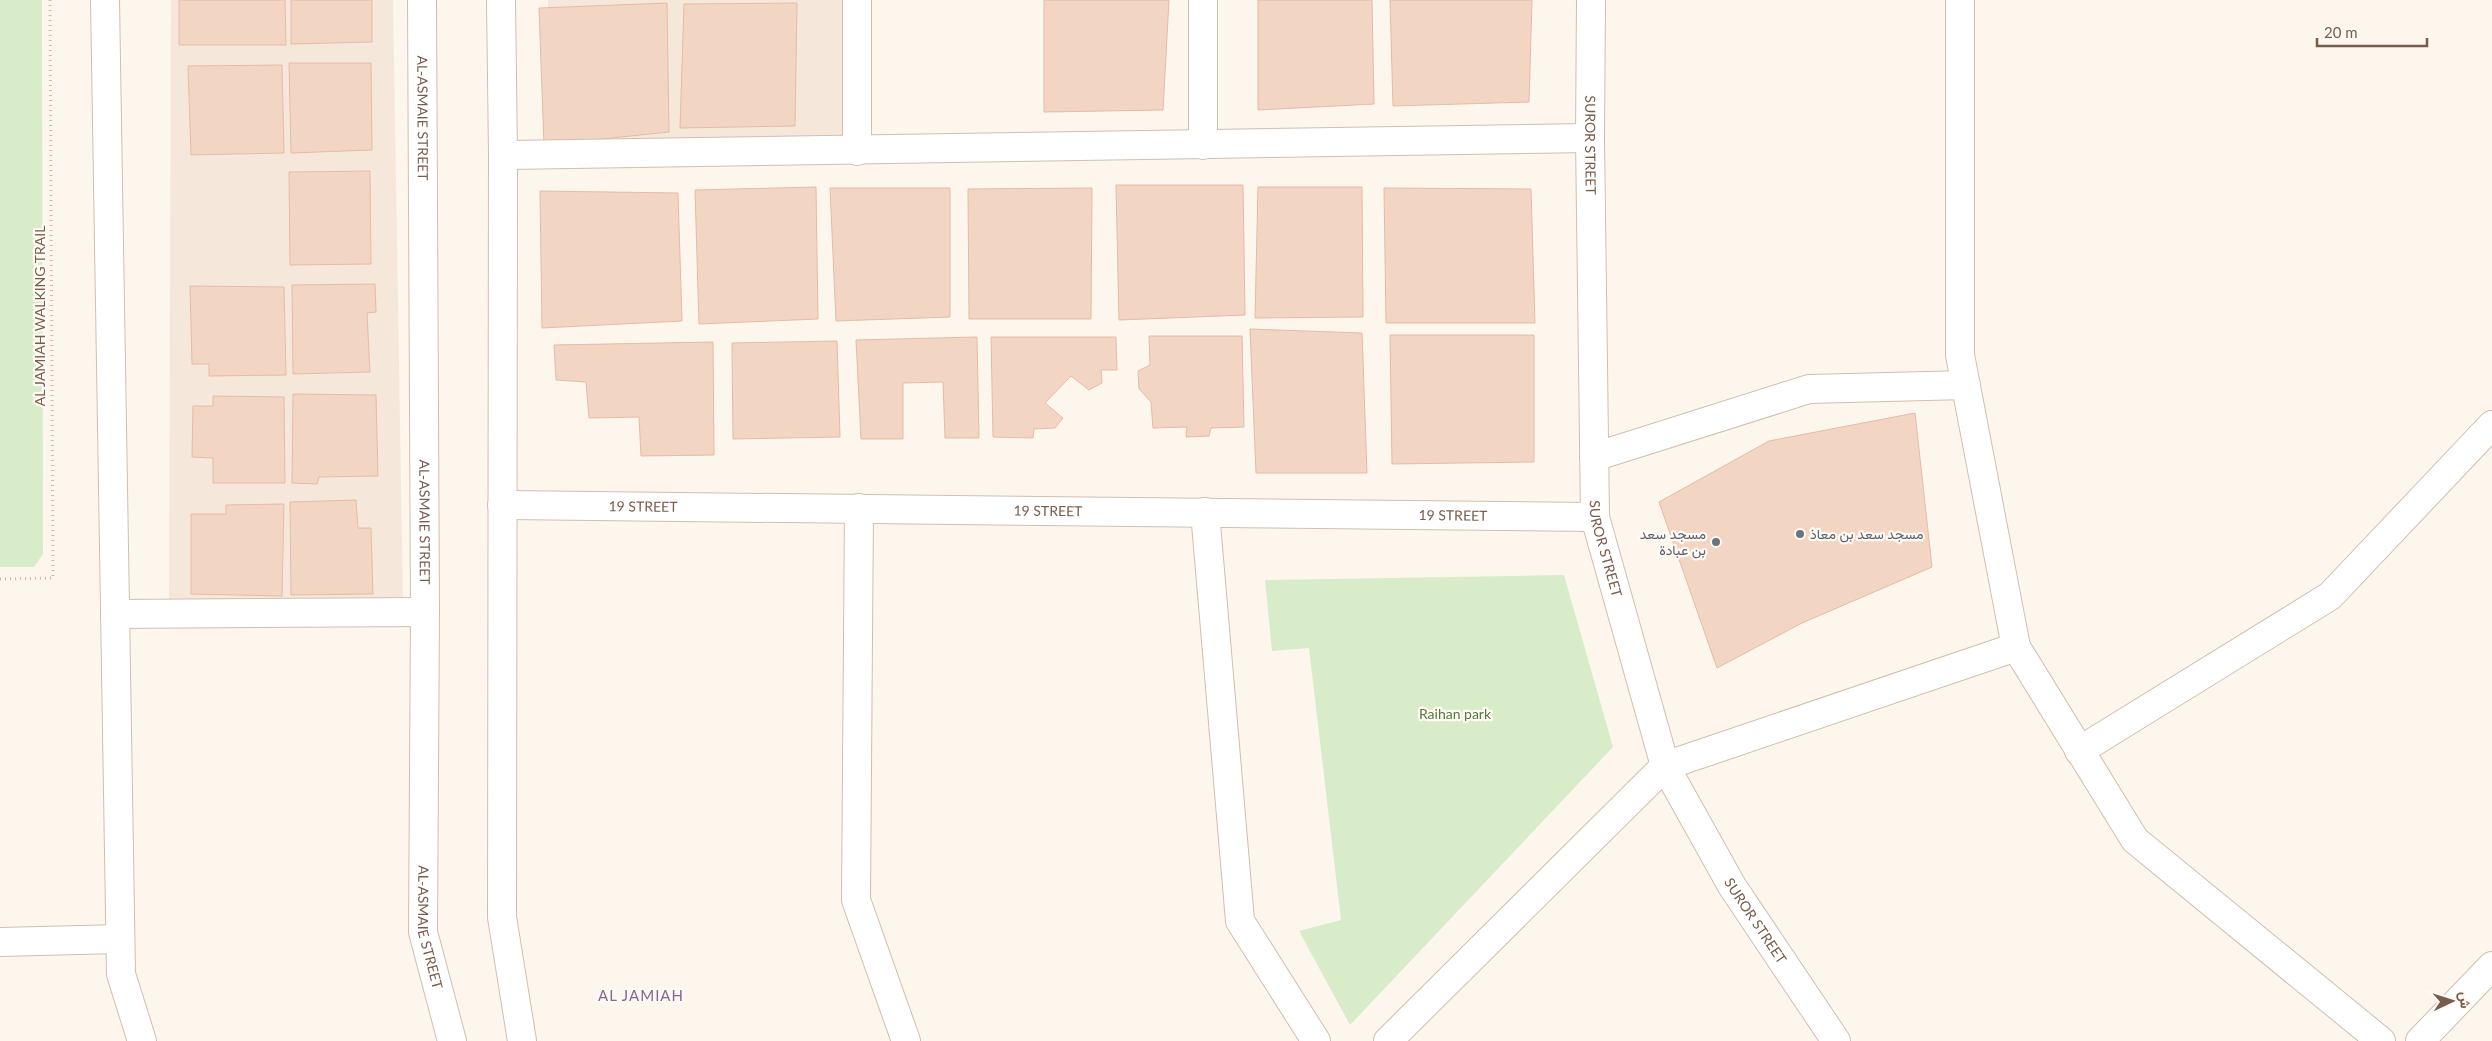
<svg xmlns="http://www.w3.org/2000/svg" width="2492" height="1041" font-family="Lato,Vazirmatn,sans-serif">
<style>
.residential{fill:#f5e8da}
.green{fill:#d8ecc9}
.building{fill:#f3d5c3;stroke:#e6bba3}
.lines{fill:none;stroke-linecap:round;stroke-linejoin:round}
.minor-casing{stroke:#d1beb0;stroke-width:30}
.path{stroke:#d9b8a5;stroke-width:3;stroke-dasharray:1 4;stroke-linecap:butt}
.minor{stroke:#fff;stroke-width:28}
.worship-dot{fill:#6b7280;stroke:#fffaf3;stroke-width:2}
.labels{text-anchor:middle;stroke-width:4.5;stroke-linejoin:round;paint-order:stroke}
.street-label{font-size:14px;fill:#7a5c4d;stroke:#fffaf3}
.worship-label{font-size:14px;fill:#5b616d;stroke:#fffaf3;text-anchor:end}
.park-label{font-size:14px;fill:#537a41;stroke:#fffaf3}
.neighbourhood-label{font-size:15px;letter-spacing:1px;fill:#846695;stroke:#fffaf3}
</style>
<rect width="100%" height="100%" fill="#fdf6ec"/>
<g class="residential">
<path d="M171,0h222l10,601h-234z"/>
<path d="M548,0h294l2,134 -11,13h-285z"/>
</g>
<g class="green">
<path d="M0,0h42l1,554 -9,13h-34z"/>
<path d="M1564,575l49,172 -263,278 -51,-94 42,-11 -32,-272 -37,3 -7,-71z"/>
</g>
<g class="building">
<path d="M179,0h106l1,45h-107z"/>
<path d="M291,0h81v42l-81,2z"/>
<path d="M1044,0h125l-6,110 -119,2z"/>
<path d="M1258,0h114l2,104 -116,6z"/>
<path d="M1390,0h142l-3,102 -136,4z"/>
<path d="M667,3l2,129 -125,13 -5,-137z"/>
<path d="M797,3l-2,123 -115,2 4,-124z"/>
<path d="M289,63h82l1,87 -81,3z"/>
<path d="M282,65l2,88 -93,2 -3,-89z"/>
<path d="M370,171l1,93 -81,1 -1,-93z"/>
<path d="M1116,185h127l2,130 -126,5z"/>
<path d="M816,187l2,132 -119,5 -4,-134z"/>
<path d="M1258,187h104l1,130 -108,1z"/>
<path d="M830,188h120v129l-114,4z"/>
<path d="M1092,188l-1,131h-122l-1,-130z"/>
<path d="M1384,188l147,1 4,134h-149z"/>
<path d="M540,191l138,2 4,128 -140,7z"/>
<path d="M375,284l1,28 -9,1 3,59 -77,2 -1,-89z"/>
<path d="M190,286l94,1 2,88 -77,1v-12h-17z"/>
<path d="M1250,329l112,4 5,140h-111z"/>
<path d="M1390,335h144v127l-142,2z"/>
<path d="M1149,336h93l2,91 -33,1 -2,8 -23,1 1,-10 -34,1 -2,-26 -12,-13 -1,-18 12,-6z"/>
<path d="M977,337l2,101h-34l-2,-56 -40,1v56h-42l-5,-99z"/>
<path d="M991,337h125l1,33h-16l1,13 -13,7 -18,-14 -26,27 18,15 -8,10 -21,1 -1,9 -40,-1z"/>
<path d="M837,341l3,96 -107,2 -1,-96z"/>
<path d="M713,342l1,113 -73,1 -2,-39 -50,1 -3,-36 -30,-2 -2,-35z"/>
<path d="M293,394l83,1 2,81 -59,1 -2,7 -25,-1z"/>
<path d="M213,396l71,1 1,86h-72v-25l-21,-1 1,-51h20z"/>
<path d="M1915,413l17,154 -130,56 -85,45 -58,-166 110,-61z"/>
<path d="M356,500l2,28h13l2,66 -82,1 -1,-93z"/>
<path d="M284,504l-2,92 -91,-2v-80h35v-9z"/>
</g>
<g class="lines">
<defs>
<g id="minor">
<path d="M105,0l16,974 21,67"/>
<path id="s1" d="M422,0l3,612 -2,320 29,109"/>
<path d="M501,0l2,155 -1,762 20,124"/>
<path id="s2" d="M1591,0l-1,138 5,379 70,249 67,120 104,155"/>
<path d="M1960,0v355l56,292 119,193 246,201"/>
<path d="M1203,145v-145"/>
<path d="M857,151v-151"/>
<path d="M503,155l1087,-17"/>
<path d="M1594,457l215,-68 157,-4"/>
<path id="s3" d="M502,505l1093,12"/>
<path d="M859,508l-3,392 50,141"/>
<path d="M1205,512l35,409 76,120"/>
<path d="M115,614l310,-2"/>
<path d="M2079,751l251,-155 162,-171"/>
<path d="M0,942l120,-3"/>
<path d="M1388,1041l277,-275 351,-119"/>
<path d="M2420,1041l72,-75"/>
</g>
</defs>
<use href="#minor" class="minor-casing"/>
<path class="path" d="M0,579l53,-1 -3,-578"/>
<use href="#minor" class="minor"/>
</g>
<g class="worship-dot">
<circle cx="1800" cy="534" r="5"/>
<circle cx="1716" cy="542" r="5"/>
</g>
<g class="labels">
<g class="street-label">
<text dy="5" stroke="none"><textPath href="#s1" startOffset="118">AL-ASMAIE STREET</textPath></text>
<text dy="5" stroke="none"><textPath href="#s2" startOffset="145">SUROR STREET</textPath></text>
<text transform="translate(40 316) rotate(-90)" y="5">AL JAMIAH WALKING TRAIL</text>
<text dy="5" stroke="none"><textPath href="#s3" startOffset="141">19 STREET</textPath></text>
<text dy="5" stroke="none"><textPath href="#s3" startOffset="546">19 STREET</textPath></text>
<text dy="5" stroke="none"><textPath href="#s3" startOffset="951">19 STREET</textPath></text>
<text dy="5" stroke="none"><textPath href="#s1" startOffset="522">AL-ASMAIE STREET</textPath></text>
<text dy="5" stroke="none"><textPath href="#s2" startOffset="550">SUROR STREET</textPath></text>
<text dy="5" stroke="none"><textPath href="#s2" startOffset="955">SUROR STREET</textPath></text>
<text dy="5" stroke="none"><textPath href="#s1" startOffset="928">AL-ASMAIE STREET</textPath></text>
</g>
<g class="worship-label">
<text x="1706" y="539">مسجد سعد<tspan x="1706" dy="16">بن عبادة</tspan></text>
<text x="1810" y="539" text-anchor="start">مسجد سعد بن معاذ</text>
</g>
<g class="park-label">
<text x="1455" y="719">Raihan park</text>
</g>
<g class="neighbourhood-label">
<text x="641" y="1001">AL JAMIAH</text>
</g>
</g>
<g transform="translate(2452 1001) rotate(86)" stroke="#fffaf3" stroke-width="4" paint-order="stroke">
<path d="M0-4L9 19L0 12L-9 19Z" fill="#7a5c4d"/>
<text y="-8" font-size="14" font-weight="bold" text-anchor="middle" fill="#7a5c4d">ش</text>
</g>
<path d="M2317 38v8h110v-8" fill="none" stroke="#7a5c4d" stroke-width="2.5"/>
<text x="2324" y="38" font-size="15" fill="#7a5c4d" stroke="#fffaf3" stroke-width="4" paint-order="stroke">20 m</text>
</svg>
